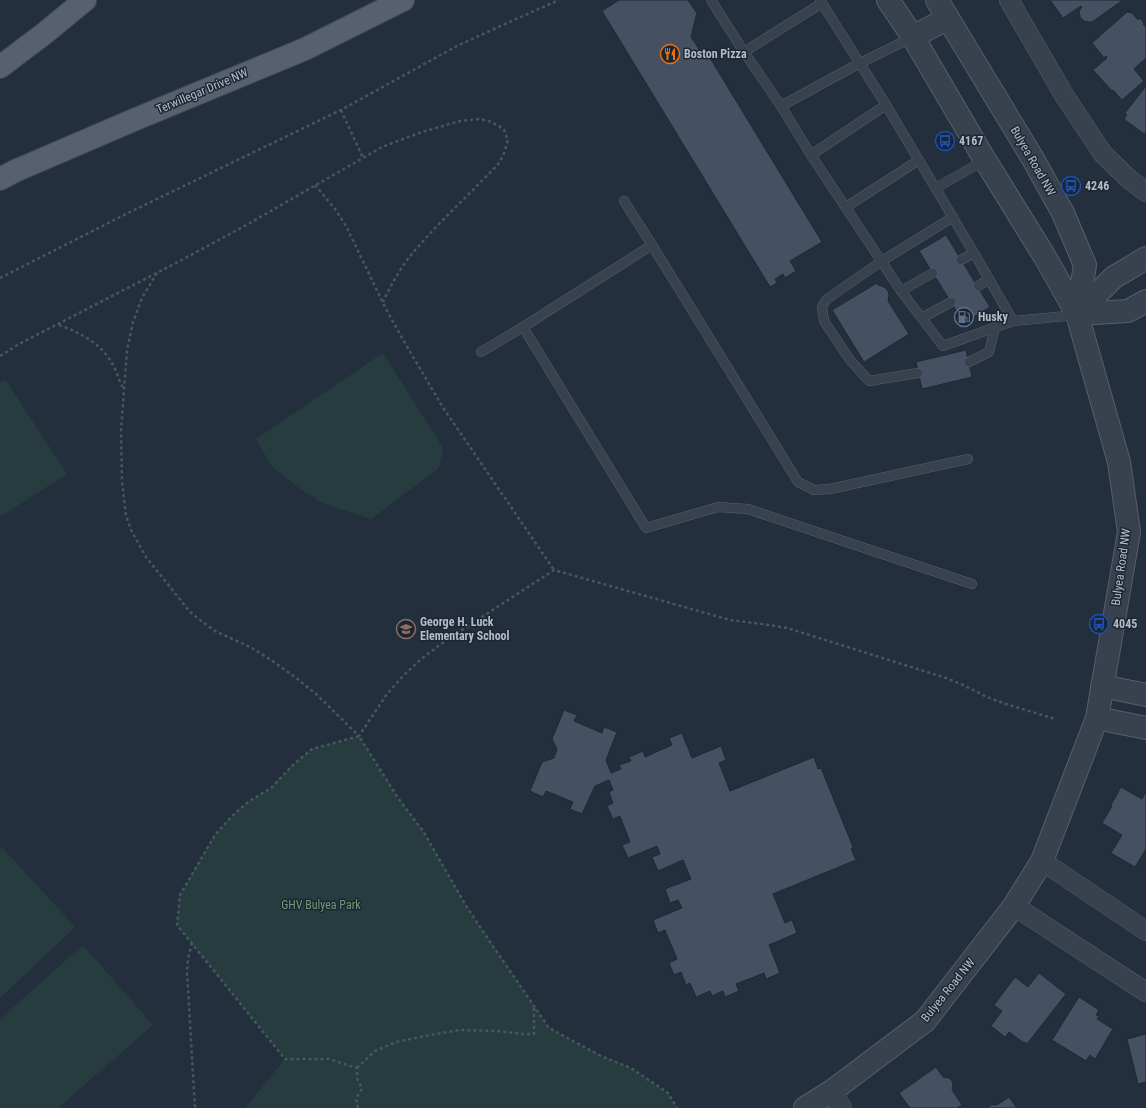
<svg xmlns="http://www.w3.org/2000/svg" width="1146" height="1108" font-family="'Roboto Condensed',sans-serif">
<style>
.green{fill:#263c3f}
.building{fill:#455162;stroke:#1f2835}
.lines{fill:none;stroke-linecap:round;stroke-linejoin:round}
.service-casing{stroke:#565f6c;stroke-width:10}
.minor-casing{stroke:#565f6c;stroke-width:20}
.tertiary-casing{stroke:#565f6c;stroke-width:24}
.primary-casing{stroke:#414a57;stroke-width:24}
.path{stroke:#44595c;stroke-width:2.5;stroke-dasharray:3 3;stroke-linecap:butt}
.service{stroke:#38414e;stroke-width:9}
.minor{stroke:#38414e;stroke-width:19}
.tertiary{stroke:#38414e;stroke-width:22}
.primary{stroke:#56606e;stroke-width:22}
.labels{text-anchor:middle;stroke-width:3;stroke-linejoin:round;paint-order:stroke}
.poi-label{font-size:12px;font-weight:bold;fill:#b4bcc9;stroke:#1d2633;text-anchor:start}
.street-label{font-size:12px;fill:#b4bcc9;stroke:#1d2633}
.park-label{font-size:12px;fill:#6b9a76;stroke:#1d2633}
</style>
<rect width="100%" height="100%" fill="#242f3e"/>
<g class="green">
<path d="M383,353l60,95 -4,20 -68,51 -49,-16 -23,-15 -27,-21 -16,-28z"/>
<path d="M5,379l62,95 -67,43v-135z"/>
<path d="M359,736l39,62 25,33 42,73 17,25 67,99 52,28 30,12 37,25 9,15h-432l40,-49 -108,-134 3,-30 35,-60 17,-19 16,-14 23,-14 23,-24 18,-15z"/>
<path d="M2,847l73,80 -75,71v-149z"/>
<path d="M83,945l70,80 -95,83h-58v-89z"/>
</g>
<g class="building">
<path d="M619,0h69l8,12h1l-6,25 12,18 4,-2 115,189 -32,19 6,10 -11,7 -2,-4 -8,5 2,4 -7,4 -168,-276z"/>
<path d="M1050,0h73l-31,22h-3l-5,-1 -4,-4 -1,-6 3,-4 -1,-1 -18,12z"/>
<path d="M1127,12l5,1 6,7 2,-2 4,5 -1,1 3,3v31l-12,11 10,12 -22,19 -9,-10 -1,1 -19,-21 14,-12 -1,-2 -2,2 -12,-15z"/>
<path d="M1146,86v46l-2,2 -20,-15 3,-4 -2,-2z"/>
<path d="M946,235l44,72 -26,16 -45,-72z"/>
<path d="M877,283l1,2 6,2 4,4 1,4 -1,6 21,33 -45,28 -32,-52z"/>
<path d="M966,350l6,27 -50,12 -6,-27z"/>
<path d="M564,710l13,5 -3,6 28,12 2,-6 13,5 -11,28 5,13 10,-4 -2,-4 12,-4 -2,-4 14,-6 2,6 27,-12 -3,-7 13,-5 10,25 29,-12 5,14 -7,3 11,28 84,-34 4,12 3,-1 32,79 -2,2 5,11 -83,34 12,29 7,-3 5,13 -28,12 11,28 -14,6 -2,-6 -28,11 3,7 -14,6 -2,-6 -11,5 -2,-5 -14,6 -6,-14 -4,2 -5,-13 -7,3 -5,-12 8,-4 -12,-29 -7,3 -5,-13 29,-12 -4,-8 -8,3 -5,-14 26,-10 -8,-19 -25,11 -6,-14 8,-3 -3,-8 -29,12 -6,-13 8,-3 -10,-26 -7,3 -6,-13 6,-3 -4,-11 4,-2 -4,-10 -14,6 -13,28 -12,-5 3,-7 -27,-11 -3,6 -13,-6 12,-29 12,-4 3,-9 -5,-10z"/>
<path d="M1121,787l21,12 4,-8v58l-11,18 -24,-14 11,-18 -20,-12 10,-17 -1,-1z"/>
<path d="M1039,973l27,21 -39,50 -2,-2 -1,1 -15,-11 -4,5 -14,-11 11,-15 -8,-6 21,-28 13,10z"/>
<path d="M1079,997l20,13 -3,5 3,1 -2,3 16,10 -18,30 -5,-4 -4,6 -34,-21z"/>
<path d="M1146,1034v48l-8,2 -11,-45z"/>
<path d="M936,1067l7,10 6,1 3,3 1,5 -1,4 10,15 -5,3h-47l-11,-15z"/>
<path d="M1009,1097l8,11h-30l4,-3h6z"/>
</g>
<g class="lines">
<defs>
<g id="service">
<path d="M711,0l33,52 37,54 30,49 90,136 42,55 70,-25 63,-6"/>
<path d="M820,0l66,105 88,148 39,68"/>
<path d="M744,52l78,-49"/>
<path d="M781,106l79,-43 53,-26"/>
<path d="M811,155l75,-50"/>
<path d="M936,188l49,-28"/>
<path d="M624,201l28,44"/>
<path d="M846,207l73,-47"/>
<path d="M961,260l13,-7"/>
<path d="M978,286l11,-7"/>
<path d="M901,291l32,-18"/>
<path d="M922,318l29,-16"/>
<path d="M481,352l42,-25"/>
<path d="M969,362l20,-10 6,-25"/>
<path d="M918,373l-49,8 -19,-21 -26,-39 -2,-14 4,-7 11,-8 45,-31 71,-44"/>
<path d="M968,459l-138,30 -16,1 -16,-8 -146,-237 -129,82 123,201 72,-21 30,2 224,75"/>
</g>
<g id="minor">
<path d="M1009,0l55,95 39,59 27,26 16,12"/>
<path d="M1042,861l104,70"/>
<path d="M1014,906l132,86"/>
<path d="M832,1091l10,17"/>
</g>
<g id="tertiary">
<path d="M937,0l96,159 30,54 22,52 -8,49"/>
<path d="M913,37l35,-19"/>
<path d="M1077,314l37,-37 14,-8 18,-11"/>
<path d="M1077,314l51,-3 18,-10"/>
<path d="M1102,686l44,9"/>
<path d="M1097,718l49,10"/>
<path d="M805,1108l27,-17 93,-70 89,-115 28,-45 55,-143 32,-186 -10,-70 -42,-148 -32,-57 -60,-97 -72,-123 -25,-37"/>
</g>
<g id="primary">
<path d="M0,67l45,-34 40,-33"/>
<path d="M0,179l15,-8 121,-52 169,-70 98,-49"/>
</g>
</defs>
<use href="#service" class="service-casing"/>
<use href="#minor" class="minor-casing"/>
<use href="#tertiary" class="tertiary-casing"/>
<use href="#primary" class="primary-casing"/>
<g class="path">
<path d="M341,110l22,48"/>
<path d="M315,185l20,24 11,17 39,81 17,31 40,68 112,164"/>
<path d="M157,273l-15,25 -9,24 -6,28 -6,81 1,50 4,35 6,16 14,25 44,55 14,11 11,8 37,17 19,12 24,17 21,17 43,42 28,-42 16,-18 17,-16 25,-19 109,-71 176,50 39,5 18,3 159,50 17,7 24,12 19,7 49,15"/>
<path d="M0,278l130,-66 211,-102 116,-64 39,-18 63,-28"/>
<path d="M59,325c22,8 42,18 54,40 4,7 6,16 10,23"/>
<path d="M0,356l19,-12 159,-82 72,-39 132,-76 37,-14 41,-12 19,-2 10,2 10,5 5,4 4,10 -4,13 -4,9c-27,29 -57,56 -83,86 -14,15 -25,35 -34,54"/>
<path d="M192,943l-4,16 -1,13 8,136"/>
<path d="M357,1068l18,-17 21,-9 29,-6 35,-6 37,1 27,3h10v-27"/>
<path d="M358,1108l-2,-10 6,-9 -5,-11v-10l-28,-9h-44l-108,-134 3,-30 35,-60 17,-19 16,-14 23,-14 23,-24 18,-15 47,-13 39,62 25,33 42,73 17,26 67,98 52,28 30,12 37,25 9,15"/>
</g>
<use href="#service" class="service"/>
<use href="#minor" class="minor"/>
<use href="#tertiary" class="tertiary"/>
<use href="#primary" class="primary"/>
</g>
<defs>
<symbol id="restaurant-ring" viewBox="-11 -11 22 22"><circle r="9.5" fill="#1d2633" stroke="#e8710a" stroke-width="1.5"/><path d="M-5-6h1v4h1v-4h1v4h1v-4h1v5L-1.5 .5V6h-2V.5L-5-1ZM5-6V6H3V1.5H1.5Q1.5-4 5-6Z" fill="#e8710a"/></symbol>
<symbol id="bus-ring" viewBox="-11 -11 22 22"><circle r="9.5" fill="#1d2633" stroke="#1a4fb4" stroke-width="1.5"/><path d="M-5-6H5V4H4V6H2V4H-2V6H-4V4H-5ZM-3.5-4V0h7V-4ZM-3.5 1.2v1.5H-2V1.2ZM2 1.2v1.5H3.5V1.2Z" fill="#1a4fb4"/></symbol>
<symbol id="fuel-ring" viewBox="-11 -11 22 22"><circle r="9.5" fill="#1d2633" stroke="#5c6f8a" stroke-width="1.5"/><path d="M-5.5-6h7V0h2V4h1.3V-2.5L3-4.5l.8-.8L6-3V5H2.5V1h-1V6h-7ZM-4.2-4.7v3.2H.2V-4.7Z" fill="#5c6f8a"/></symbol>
<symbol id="school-ring" viewBox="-11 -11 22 22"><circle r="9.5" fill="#1d2633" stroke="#8d6e63" stroke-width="1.5"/><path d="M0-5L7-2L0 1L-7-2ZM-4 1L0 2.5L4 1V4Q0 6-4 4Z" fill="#8d6e63"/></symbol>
</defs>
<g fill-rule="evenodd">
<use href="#restaurant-ring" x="659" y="43" width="22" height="22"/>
<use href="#bus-ring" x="934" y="130" width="22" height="22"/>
<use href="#bus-ring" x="1060" y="175" width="22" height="22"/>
<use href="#fuel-ring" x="953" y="306" width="22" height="22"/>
<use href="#bus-ring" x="1088" y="613" width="22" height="22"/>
<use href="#school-ring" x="395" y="618" width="22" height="22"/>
</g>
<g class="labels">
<g class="poi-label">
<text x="684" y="58">Boston Pizza</text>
<text x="959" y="145">4167</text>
<text x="1085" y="190">4246</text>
<text x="978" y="321">Husky</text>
<text x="420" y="626">George H. Luck<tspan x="420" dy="14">Elementary School</tspan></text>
<text x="1113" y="628">4045</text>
</g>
<g class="street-label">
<text transform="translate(202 91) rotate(-23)" y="4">Terwillegar Drive NW</text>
<text transform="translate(1033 161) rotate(60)" y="4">Bulyea Road NW</text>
<text transform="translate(1121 567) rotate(-82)" y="4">Bulyea Road NW</text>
<text transform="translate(948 990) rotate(-51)" y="4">Bulyea Road NW</text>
</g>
<g class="park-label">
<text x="321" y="909">GHV Bulyea Park</text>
</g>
</g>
</svg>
